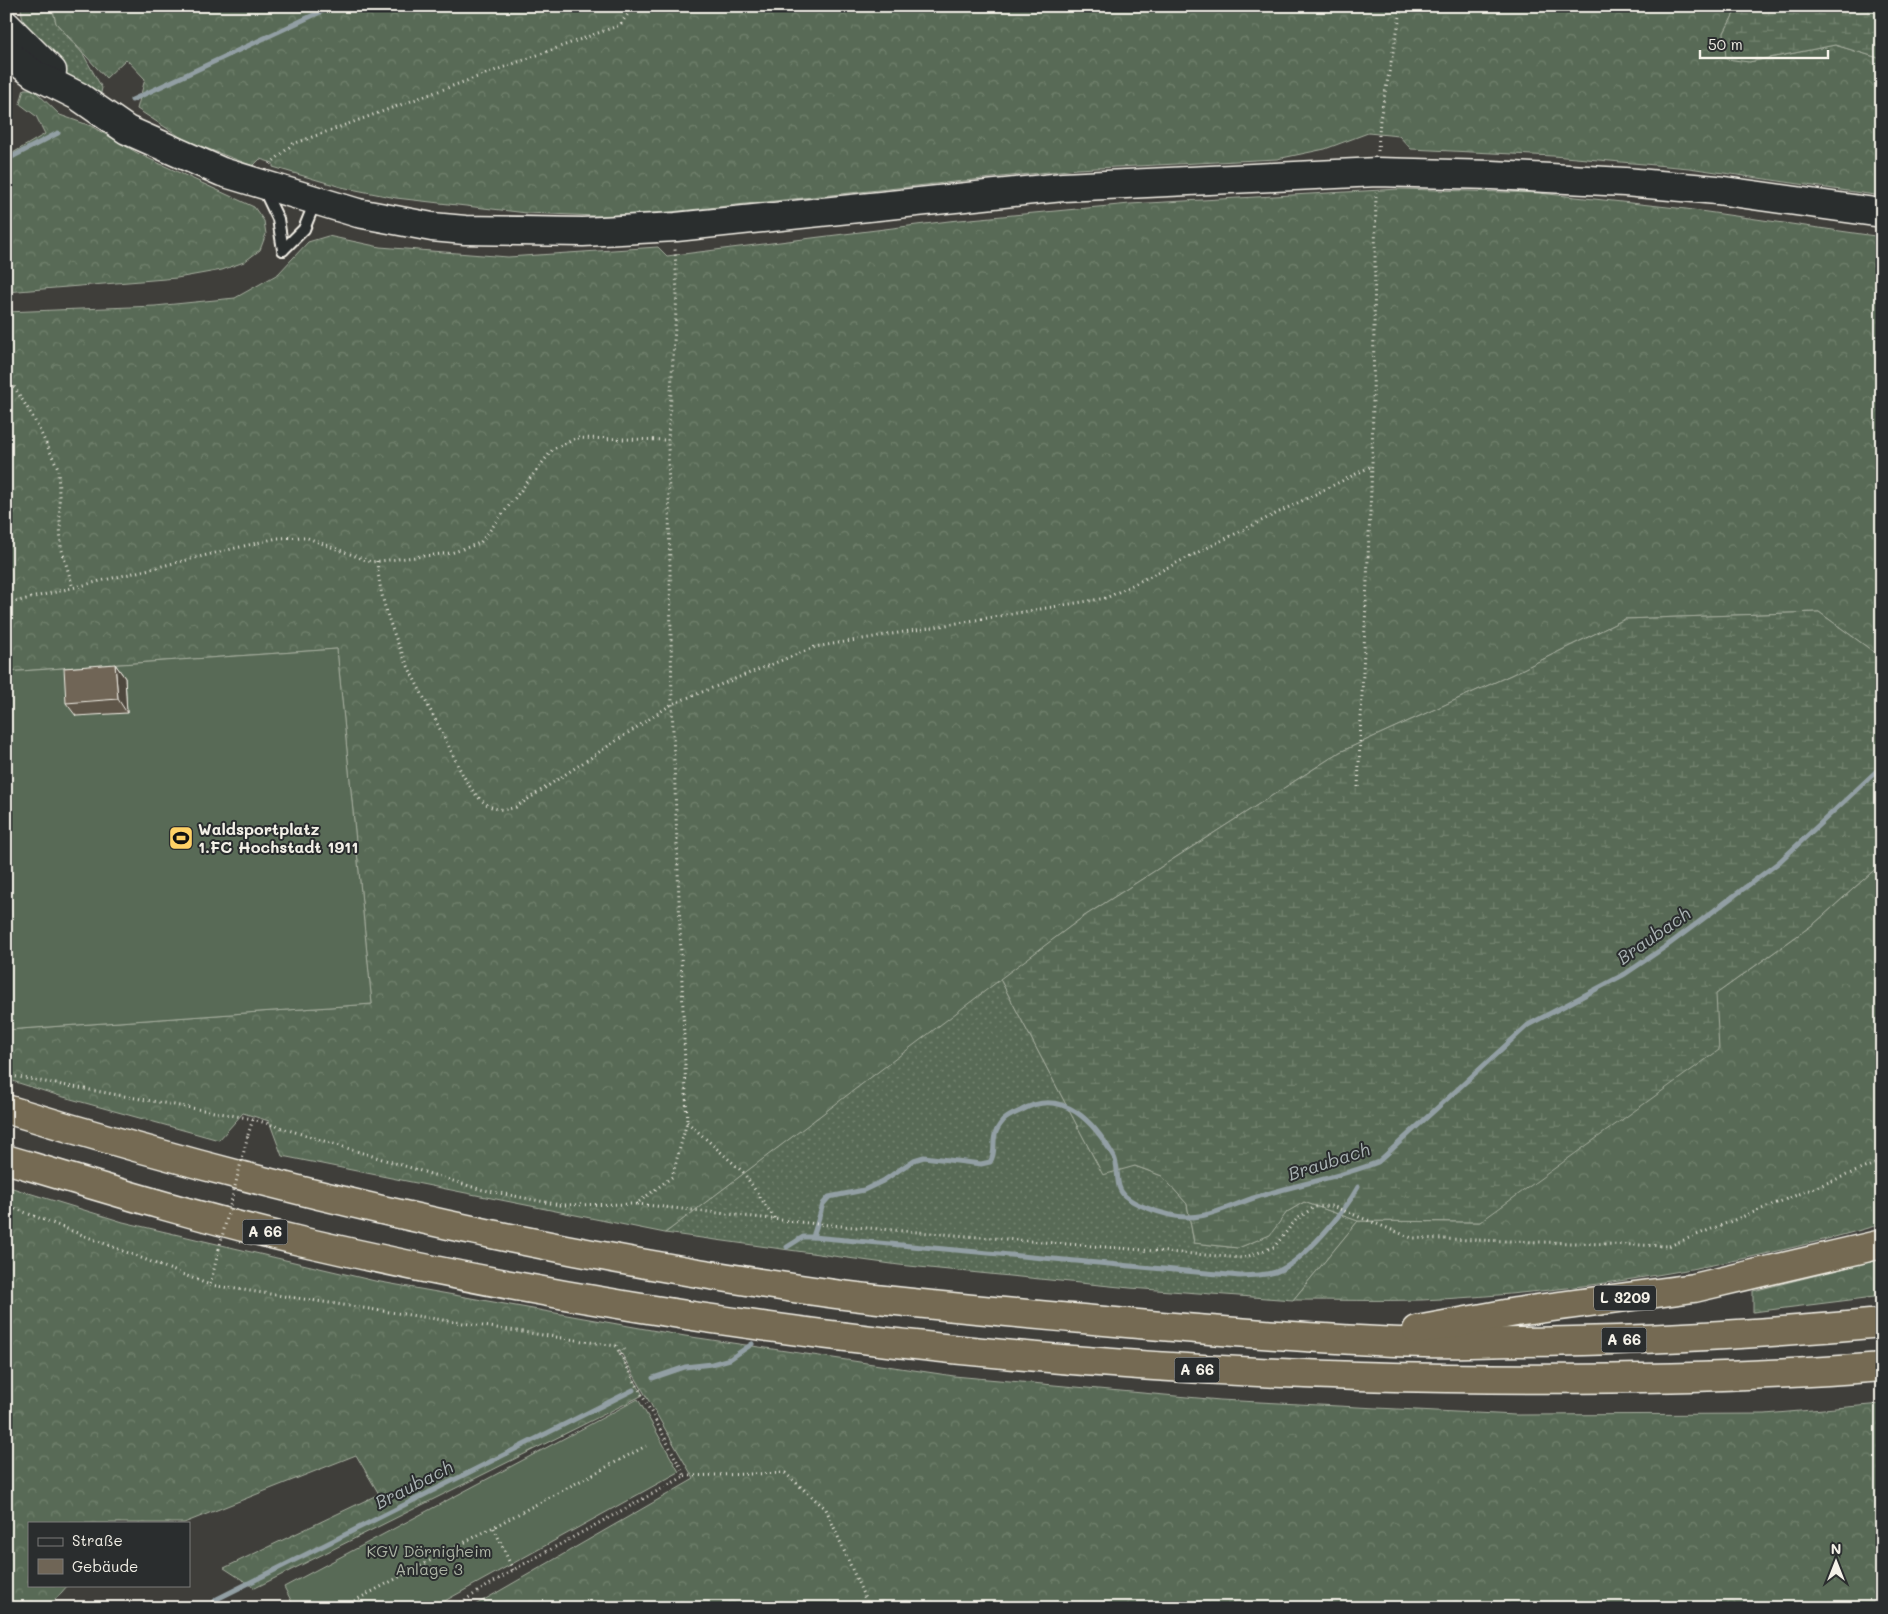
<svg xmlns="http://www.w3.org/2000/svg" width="1888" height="1614" font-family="Mali,sans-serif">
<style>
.grass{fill:url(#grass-dots);stroke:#a6ae9f}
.forest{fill:url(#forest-crowns);stroke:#a6ae9f}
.wetland{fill:url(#wetland-marsh);stroke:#a6ae9f}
.garden{fill:#596b56;stroke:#a6ae9f}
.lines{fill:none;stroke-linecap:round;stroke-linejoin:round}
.stream{stroke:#929fa4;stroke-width:5}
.lane-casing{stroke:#f4f1e8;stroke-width:14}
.secondary-casing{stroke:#f4f1e8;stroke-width:31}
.highway-casing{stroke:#f4f1e8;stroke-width:31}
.path{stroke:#f4f1e8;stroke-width:3;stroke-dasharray:1 4;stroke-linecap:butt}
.lane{stroke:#2a2d2e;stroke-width:10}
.secondary{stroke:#2a2d2e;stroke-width:28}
.highway{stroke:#746b52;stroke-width:28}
.path-bridge{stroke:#f4f1e8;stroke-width:3;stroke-dasharray:1 4;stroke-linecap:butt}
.wall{fill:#5f574a;stroke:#f4f1e8}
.shaded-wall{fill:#4e473c;stroke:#f4f1e8}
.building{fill:#6f6556;stroke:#f4f1e8}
.labels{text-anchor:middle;stroke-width:4;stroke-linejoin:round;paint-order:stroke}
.shield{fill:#2a2d2e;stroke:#b7b6b0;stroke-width:1}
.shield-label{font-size:15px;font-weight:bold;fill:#f4f1e8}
.poi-label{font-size:16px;font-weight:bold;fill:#f4f1e8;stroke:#2a2d2e;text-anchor:start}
.park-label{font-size:16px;fill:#aeb5a6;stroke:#2a2d2e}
.water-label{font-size:18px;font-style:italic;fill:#abb4b5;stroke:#2a2d2e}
</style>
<defs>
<pattern id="grass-dots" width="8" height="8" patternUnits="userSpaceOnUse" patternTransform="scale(1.25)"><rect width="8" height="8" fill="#596b56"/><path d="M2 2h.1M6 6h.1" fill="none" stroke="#71816e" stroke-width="1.8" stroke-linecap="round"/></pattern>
<pattern id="forest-crowns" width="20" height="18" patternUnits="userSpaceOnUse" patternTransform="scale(1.25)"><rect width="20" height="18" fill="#596b56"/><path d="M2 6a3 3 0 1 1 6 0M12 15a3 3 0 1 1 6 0" fill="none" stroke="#71816e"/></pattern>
<pattern id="wetland-marsh" width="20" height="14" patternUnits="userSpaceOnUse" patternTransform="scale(1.25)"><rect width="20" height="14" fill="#596b56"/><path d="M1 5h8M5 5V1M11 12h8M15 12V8" fill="none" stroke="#71816e"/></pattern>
</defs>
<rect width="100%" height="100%" fill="#3f3e3a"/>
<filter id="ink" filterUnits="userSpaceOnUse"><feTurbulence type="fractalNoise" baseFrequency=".02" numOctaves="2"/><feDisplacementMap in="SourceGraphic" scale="10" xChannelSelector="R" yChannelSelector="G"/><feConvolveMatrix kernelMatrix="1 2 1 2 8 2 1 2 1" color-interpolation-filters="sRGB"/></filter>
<g filter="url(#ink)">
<g class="grass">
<path d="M21,6h31l4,17 27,31 19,34 -3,13c-28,-21 -78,-56 -78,-95z"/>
<path d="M1000,979l99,188 36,-1 27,10 25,28 7,39 44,5 31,-13 18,-23 17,-10 54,19 -65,79 -163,-12 -231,-23 -234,-32z"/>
</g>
<g class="forest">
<path d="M52,6h1686l-14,27 25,29 86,-17 47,14v137l-193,-28 -136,-12 -142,-7 -12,-13 -31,-3 -43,16 -48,10 -200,10 -407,43 -73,4 -70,-3 -131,-15 -55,-11 -68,-20v-4l-13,-4 -7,7 -68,-26 -48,-31 8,-30 -19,-20 -20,19 -50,-55z"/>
<path d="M24,89h9l27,26 31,11 50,29 113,52 10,14 2,13 -6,16 -16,12 -22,8 -45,8 -171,14v-135l39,-23 -9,-18 -16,-12z"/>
<path d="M1400,189l139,4 147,16 196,28v421l-63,-46 -194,7 -114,56 -171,77 -257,165 -418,316 -383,-77 -13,-35 -26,-8 -24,27 -159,-44 -54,-17v-49l366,-26 -35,-355 -331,23v-360l149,-6 80,-8 43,-24 30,-32 20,-6 52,11 128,10 150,-10 9,9 282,-35 181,-17z"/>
<path d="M1882,863v361c-149,43 -305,69 -460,76 -42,1 -86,0 -129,0l65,-79 122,1 236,-228 99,-71z"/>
<path d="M6,1186l117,36 252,59 310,55 269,40 266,24 295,15 250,-1 117,-10v204h-1412l224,-129 -74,-128 6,-2 -8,2 25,44 -388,193 -31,-20 155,-74 -23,-39 -172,68h-155v62h39l-20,23h-42z"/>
<path d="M1882,1259v37l-129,16v-21z"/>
</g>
<g class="wetland">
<path d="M1738,6h144v53l-47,-14 -86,17 -23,-3 -2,-26z"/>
<path d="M1819,612l63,46v205l-67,60 -99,71 3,56 -239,172 -122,-1 -54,-19 -17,10 -17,23 -32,13 -44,-5 -7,-39 -25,-28 -27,-10 -32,9 -103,-196 83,-62 257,-165 171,-77 114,-56z"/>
</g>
<g class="garden">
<path d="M337,649l35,355 -366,26v-358z"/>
<path d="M638,1399l41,73 -247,136h-116l-4,-7 -17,7 -11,-21z"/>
</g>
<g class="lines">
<g class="stream">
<path d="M132,100l201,-94"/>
<path d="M6,160l52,-27"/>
<path d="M813,1237l427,39c12,-1 27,0 38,-5 26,-10 67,-60 80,-84"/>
<path d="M787,1247l16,-10h10l10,-33 6,-7 35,-7 19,-9 31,-21 10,-3 57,7 9,-2c9,-13 -3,-23 13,-41 4,-5 13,-8 19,-11 41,-23 73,13 92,47 6,12 0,30 11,39 10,9 32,16 45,19 32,8 58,-9 87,-18 40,-13 81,-19 121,-35l150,-137 97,-51 43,-29 110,-82 104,-97"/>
<path d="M653,1378l32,-11 27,-3 18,-5 22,-15"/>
<path d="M209,1608l8,-9 416,-209"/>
</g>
<defs>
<g id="lane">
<path d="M264,190l14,29 5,31"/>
<path d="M283,250l21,-21 11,-27"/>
</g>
<g id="secondary">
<path d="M6,25l46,46"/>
<path d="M6,53l28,21 44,22 49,34 95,42 136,41 74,14 33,3 118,2 93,-5 387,-40 314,-15 115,3 133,7 92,8 165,23"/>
</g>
<g id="highway">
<path d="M6,1109c271,83 548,146 829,185 78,10 158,17 237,24 117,11 235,21 352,25 32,1 64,-1 96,-1 121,-1 241,-8 362,-19"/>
<path d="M6,1159c97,29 195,59 294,82 346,80 703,124 1058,135 174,5 349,5 524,-9"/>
<path d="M1417,1330l99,-18 178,-24 188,-44"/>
</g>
</defs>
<use href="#lane" class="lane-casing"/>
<use href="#secondary" class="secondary-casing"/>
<use href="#highway" class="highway-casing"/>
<g class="path">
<path d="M1378,151l2,-32 22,-113"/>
<path d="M270,164l23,-20 327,-119 14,-19"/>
<path d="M6,374l27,43 25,51 3,79 12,41"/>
<path d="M377,561c4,63 38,118 66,174 10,18 21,48 36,63 11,11 22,14 37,9l156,-103 143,-57 291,-49 266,-132"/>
<path d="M6,604l271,-66 28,-1 66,25 80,-9 29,-10 73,-94 24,-11 91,2"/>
<path d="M1358,787l14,-321 4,-274"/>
<path d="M6,1075l247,44 226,70 81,16 76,-1 36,-27 15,-55 -15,-418 -4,-264 9,-146 -2,-46"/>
<path d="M687,1122l56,50 32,47"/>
<path d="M248,1135l5,-16"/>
<path d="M637,1204l180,20 426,34 31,-11 22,-27 18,-13 18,-1 80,32 257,8 213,-85"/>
<path d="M6,1205l204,80 9,-36"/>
<path d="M210,1285l406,61 69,130 -172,94 -61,38"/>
<path d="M685,1476l100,-3 41,36 43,99"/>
<path d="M494,1528l19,42"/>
<path d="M341,1608l305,-162"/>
</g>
<use href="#lane" class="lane"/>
<use href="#secondary" class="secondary"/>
<use href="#highway" class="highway"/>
<path class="path-bridge" d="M219,1249l29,-114"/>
</g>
<path class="wall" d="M115,664l10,14 2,35 -51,3 -10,-13z"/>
<path class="shaded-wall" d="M115,664l10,14 2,35 -9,-14z"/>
<path class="building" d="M115,664l3,35 -52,4 -2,-35z"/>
</g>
<defs>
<symbol id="stadium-square" viewBox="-11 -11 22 22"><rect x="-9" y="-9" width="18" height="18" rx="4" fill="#ffd166" stroke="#2a2d2e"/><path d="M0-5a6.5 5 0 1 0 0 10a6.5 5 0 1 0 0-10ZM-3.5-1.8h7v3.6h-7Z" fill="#111"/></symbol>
</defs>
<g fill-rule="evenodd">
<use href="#stadium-square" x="167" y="824" width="28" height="28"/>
</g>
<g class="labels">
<g class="shield">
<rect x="242.5" y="1219.5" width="45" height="25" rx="4"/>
<rect x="1594" y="1285.5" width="62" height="25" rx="4"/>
<rect x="1601.5" y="1327.5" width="45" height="25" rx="4"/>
<rect x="1174.5" y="1357.5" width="45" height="25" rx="4"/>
</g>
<g class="shield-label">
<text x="265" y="1237">A 66</text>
<text x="1625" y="1303">L 3209</text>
<text x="1624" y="1345">A 66</text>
<text x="1197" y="1375">A 66</text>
</g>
<g class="poi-label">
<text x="198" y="835">Waldsportplatz<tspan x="198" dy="18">1.FC Hochstadt 1911</tspan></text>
</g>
<g class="park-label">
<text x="429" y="1557">KGV Dörnigheim<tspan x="429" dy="18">Anlage 3</tspan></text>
</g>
<g class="water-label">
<text transform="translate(1654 936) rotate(-35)" y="6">Braubach</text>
<text transform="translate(1329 1162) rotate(-18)" y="6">Braubach</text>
<text transform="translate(414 1485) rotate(-27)" y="6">Braubach</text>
</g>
</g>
<rect width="1888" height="1614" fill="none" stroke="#2a2d2e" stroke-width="25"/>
<rect x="12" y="12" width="1863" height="1589" fill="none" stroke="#f4f1e8" stroke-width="2" filter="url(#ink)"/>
<rect x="28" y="1522" width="162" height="65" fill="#2a2d2e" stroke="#7b7b78"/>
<rect x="38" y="1538" width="25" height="8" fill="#2a2d2e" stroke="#7b7b78"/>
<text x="72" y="1546" font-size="15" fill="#f4f1e8">Straße</text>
<rect x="38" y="1559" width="25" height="15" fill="#6f6556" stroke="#7b7b78"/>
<text x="72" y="1572" font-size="15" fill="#f4f1e8">Gebäude</text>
<g transform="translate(1836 1562)" stroke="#2a2d2e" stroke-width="4" paint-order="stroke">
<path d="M0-4L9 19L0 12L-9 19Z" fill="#f4f1e8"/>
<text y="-8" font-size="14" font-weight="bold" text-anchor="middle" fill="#f4f1e8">N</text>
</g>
<path d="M1700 50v8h128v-8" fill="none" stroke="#f4f1e8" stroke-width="2.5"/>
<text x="1708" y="50" font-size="15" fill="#f4f1e8" stroke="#2a2d2e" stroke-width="4" paint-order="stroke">50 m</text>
</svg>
